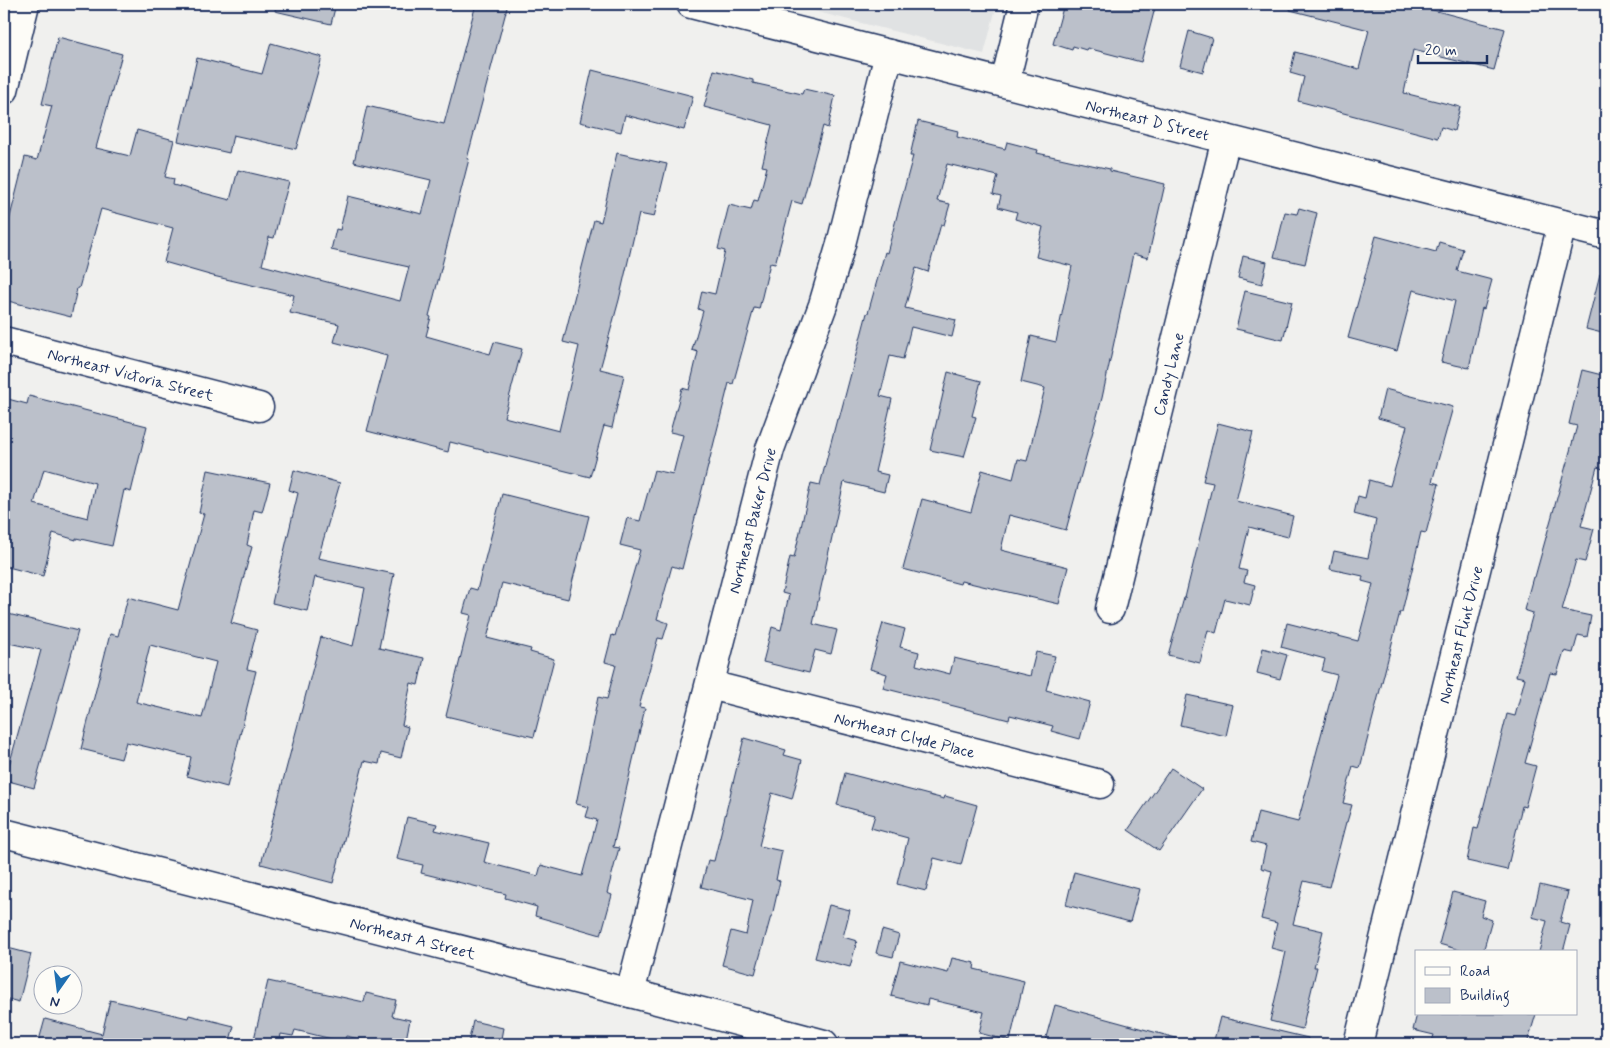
<svg xmlns="http://www.w3.org/2000/svg" width="1610" height="1048" font-family="Mynerve,sans-serif">
<style>
.built{fill:#e0e2e3}
.building{fill:#bbc0ca;stroke:#1b2f5e;fill-rule:evenodd}
.lines{fill:none;stroke-linecap:round;stroke-linejoin:round}
.minor-casing{stroke:#1b2f5e;stroke-width:31}
.minor{stroke:#fdfcf7;stroke-width:28}
.labels{text-anchor:middle;stroke-width:5;stroke-linejoin:round;paint-order:stroke}
.street-label{font-size:16px;fill:#1b2f5e;stroke:#fdfcf7}
</style>
<rect width="100%" height="100%" fill="#f0f0ee"/>
<filter id="ink" filterUnits="userSpaceOnUse"><feTurbulence type="fractalNoise" baseFrequency=".02" numOctaves="2"/><feDisplacementMap in="SourceGraphic" scale="10" xChannelSelector="R" yChannelSelector="G"/><feConvolveMatrix kernelMatrix="1 2 1 2 8 2 1 2 1" color-interpolation-filters="sRGB"/></filter>
<g filter="url(#ink)">
<path class="built" d="M786,4h211l-13,50z"/>
<g class="building">
<path d="M276,4h60l-5,20 -56,-13z"/>
<path d="M476,4h32l-41,155h2l-40,157 2,1 -5,19 64,18 4,-12 28,7 -18,68 55,14 20,-85 -16,-4 31,-122 7,2 16,-69 50,11 -13,53 -15,-3 -20,86 -19,69 24,6 -12,53 -8,-2 -14,51 -140,-35 -2,10 -81,-21 20,-75 -53,-14 5,-18 -49,-11 4,-18 -81,-19 -49,-14 9,-34 -72,-19 -22,79h-2l-6,29 -67,-17v-59l21,-84 12,3 15,-54 -10,-2 16,-67 64,17 -26,94 34,8 7,-26 37,10 -9,37 9,2 -1,6 57,15 8,-30 51,12 -5,18h-1l-9,38 -5,-1 -7,28 138,36 9,-34 -78,-17 5,-21 4,1 8,-34 74,18 9,-34 -77,-18 13,-56 77,18z"/>
<path d="M1064,4h92l-15,58 -54,-14 -1,2 -13,-4 -1,4 -19,-6z"/>
<path d="M1291,4h119l95,25 -11,41 -81,-20 -9,43 56,14 -6,24 -13,-4 -3,11 -140,-37 6,-24 -14,-4 5,-21 64,17 10,-39 -79,-20z"/>
<path d="M1189,31l23,7 -9,34 -23,-6z"/>
<path d="M271,43l51,14 -26,92 -63,-14 -4,18 -51,-12 19,-83 65,16z"/>
<path d="M592,70l101,26 -9,34 -59,-15 -4,17 -41,-10z"/>
<path d="M714,70l39,10v3l49,11 2,-5 31,7 -7,32 -5,-2 -21,78 -10,-3 -17,63 -5,-1 -11,46 -5,-1 -21,76 -4,-1 -47,186 -10,-3 -15,53 11,4 -5,16 -5,-1 -19,69 6,1 -32,139 6,1 -12,45 5,2 -11,40 -66,-19 2,-9 -32,-9 1,-4 -85,-21 2,-8 -26,-6 10,-42 30,7 -2,6 54,13 -5,19 54,14 3,-11 41,11 15,-56 -11,-3 3,-10 -13,-3 22,-107 9,2 9,-34 -11,-3 7,-27 3,1 25,-86 -20,-5 7,-27 13,3 14,-51 19,4 10,-39 -13,-3 12,-44 7,2 9,-38 -6,-2 11,-39 -5,-2 4,-18 13,3 10,-43 -7,-2 11,-44 22,5 3,-10 4,1 9,-34 -5,-1 10,-41 -68,-18z"/>
<path d="M918,121l40,10 -1,6 48,12 2,-7 31,8 -1,3 73,16v2l55,13 -17,74 -15,-4 -31,144 -36,132 -57,-15 -8,35 67,17 -9,37 -98,-23 -1,3 -57,-15 19,-70 49,13 11,-42 31,9 5,-20 9,2 18,-73 -24,-6 10,-46 25,6 16,-76 -36,-9 7,-30 -28,-8 2,-7 -19,-5 3,-11 -8,-2 5,-18 -51,-12 -10,37 13,3 -6,21 -3,-1 -13,48 -12,-4 -11,40 51,12 -4,17 -41,-10 -8,32 -13,-3 -10,40 12,3 -17,73 13,3 -4,17 -40,-10 -31,142 24,6 -6,24 -16,-4 -6,23 -46,-11 9,-35 9,3 8,-35 -7,-2 8,-36 4,1 17,-75 9,2 17,-66h2l28,-106h1l17,-61 2,1 26,-97h-3z"/>
<path d="M1299,208l18,5 -12,51 -31,-7 11,-45 12,2z"/>
<path d="M1376,236l60,16 3,-10 24,7 -6,22 35,9 -8,29 -2,-1 -13,60 -28,-6 14,-61 -42,-11 -16,61 -49,-13z"/>
<path d="M1243,256l24,6 -5,22 -24,-6z"/>
<path d="M1600,274l6,1v59l-20,-5z"/>
<path d="M1245,291l47,11 -9,38 -47,-11z"/>
<path d="M1582,370l24,6v94l-9,-3 -16,59 13,3 -9,33 -9,-2 -14,50 29,6 -4,21 -9,-2 -5,18 -9,-2 -7,23 -7,-1 -25,90 11,3 -11,41 -3,-1 -15,64 -40,-9 7,-33 4,1 29,-115 8,2 10,-38 -9,-2 17,-63 -9,-3 9,-33h2l42,-151 -8,-2z"/>
<path d="M948,372l33,9 -9,35 4,1 -12,40 -34,-7z"/>
<path d="M1385,389l68,18 -21,75 7,2 -13,49 -5,-1 -19,80h-2l-40,156 -7,-2 -10,37 9,2 -5,17h-1l-17,65 -25,-6 -11,43 30,7 -9,36h3l-15,62 -32,-8 16,-69 -15,-4 6,-25 -16,-4 11,-48 -11,-3 5,-22 -15,-4 7,-30 40,10 39,-147 -15,-4 3,-12 -44,-12 6,-24 71,18 15,-57 -11,-3 1,-5 -33,-7 4,-18 34,7 8,-38 -22,-6 4,-18 7,2 4,-18 21,6 17,-60 -29,-8z"/>
<path d="M29,396l118,30 -16,66 -7,-2 -12,56 -36,-8v2l-23,-7 -10,43 -39,-10v-168l23,6zM44,469l51,14 -7,35 -54,-14z"/>
<path d="M1218,423l35,9 -17,69 57,15 -5,21 -39,-10 -10,42 8,2 -3,11 11,3 -5,20 -25,-6 -9,34 -8,-3 -8,33 -32,-8 16,-57h1l28,-115 -10,-2z"/>
<path d="M208,470l62,13 -8,29 -8,-2 -7,35 5,2 -21,76 26,7 -10,39 9,2 -29,116 -40,-11 4,-19 -65,-15 -5,17 -40,-10 29,-115 8,2 10,-39 50,13 26,-96 -5,-1zM150,645l66,17 -14,56 -66,-16z"/>
<path d="M294,470l46,13 -22,75 76,16 -15,74 45,10 -6,27 -7,-2 -9,42 6,2 -7,31 -20,-5 -2,11 -15,-3 -31,122 -72,-19 60,-227 32,9 12,-58 -50,-11 -8,34 -35,-8 26,-110 -9,-3z"/>
<path d="M502,494l87,22 -21,83 -66,-16 -15,55 44,11 -1,3 24,7 -20,78 -88,-21 25,-101 -8,-2 7,-25 7,2z"/>
<path d="M4,613l74,18 -44,157 -29,-8 36,-130 -37,-8z"/>
<path d="M883,623l22,6 -5,18 19,5 -3,13 34,9 4,-16 76,18 6,-24 19,4 -9,34 44,12 -10,37 -29,-8 2,-5 -43,-11 -1,5 -126,-32 4,-14 -17,-5z"/>
<path d="M1263,648l24,7 -7,24 -23,-6z"/>
<path d="M1187,695l46,10 -7,31 -46,-11z"/>
<path d="M744,738l42,12 -2,5 18,5 -10,39 -20,-6 -13,53 23,5 -6,29 4,1 -8,35h-1l-16,58 -33,-9 9,-34 15,4 7,-35 -52,-13 7,-27 6,1z"/>
<path d="M1171,768l31,21 -43,62 -31,-21z"/>
<path d="M845,773l99,26 1,-3 32,9 -16,60 -27,-7 -8,33 -29,-7 11,-46 -37,-10 4,-13 -38,-10z"/>
<path d="M1074,872l65,17 -9,33 -64,-17z"/>
<path d="M1540,885l28,7 -8,30 10,3 -7,27h-24l8,-31 -15,-4z"/>
<path d="M1453,892l32,9 -4,15 11,4 -9,32h-16l-28,-8z"/>
<path d="M829,905l21,5 -7,27 14,4 -7,26 -35,-9z"/>
<path d="M882,930l17,5 -6,22 -17,-4z"/>
<path d="M4,947l27,7 -12,48 -15,-4z"/>
<path d="M952,958l23,5 -1,6 50,12 -14,60 -31,-8 5,-21 -56,-13 -1,6 -36,-9 9,-35 48,12z"/>
<path d="M268,981l96,21 2,-9 30,7 -4,16 18,4 -5,24h-24l-35,-8 -2,6 -49,-12 -2,6 -12,-2 -2,10 -25,-5z"/>
<path d="M110,1000l78,18 1,-3 45,11 -5,18h-191l7,-25 57,15z"/>
<path d="M1055,1005l121,33 -1,6h-116l-14,-3z"/>
<path d="M1417,1014h119l-9,30h-96l3,-9 -21,-5z"/>
<path d="M1220,1017l88,21 -1,6h-94z"/>
<path d="M473,1021l30,7 -3,16h-32z"/>
</g>
<g class="lines">
<defs>
<g id="minor">
<path id="s1" d="M691,4l915,231"/>
<path d="M1005,82l19,-78"/>
<path d="M4,90l21,-86"/>
<path id="s2" d="M4,341l255,66"/>
<path id="s3" d="M1110,609l116,-470"/>
<path id="s4" d="M710,685l390,99"/>
<path id="s5" d="M4,833l626,160 194,51"/>
<path id="s6" d="M630,993l140,-544 53,-144 18,-61 48,-190"/>
<path id="s7" d="M1358,1044l204,-820"/>
</g>
</defs>
<use href="#minor" class="minor-casing"/>
<use href="#minor" class="minor"/>
</g>
</g>
<g class="labels">
<g class="street-label">
<text dy="6" stroke="none"><textPath href="#s1" startOffset="471">Northeast D Street</textPath></text>
<text dy="6" stroke="none"><textPath href="#s2" startOffset="131">Northeast Victoria Street</textPath></text>
<text dy="6" stroke="none"><textPath href="#s3" startOffset="242">Candy Lane</textPath></text>
<text dy="6" stroke="none"><textPath href="#s6" startOffset="488">Northeast Baker Drive</textPath></text>
<text dy="6" stroke="none"><textPath href="#s7" startOffset="422">Northeast Flint Drive</textPath></text>
<text dy="6" stroke="none"><textPath href="#s4" startOffset="201">Northeast Clyde Place</textPath></text>
<text dy="6" stroke="none"><textPath href="#s5" startOffset="422">Northeast A Street</textPath></text>
</g>
</g>
<rect width="1610" height="1048" fill="none" stroke="#fdfcf7" stroke-width="20"/>
<rect x="10" y="10" width="1590" height="1028" fill="none" stroke="#1b2f5e" stroke-width="2" filter="url(#ink)"/>
<rect x="1415" y="950" width="162" height="65" fill="#fdfcf7" stroke="#a3aaba"/>
<rect x="1425" y="967" width="25" height="8" fill="#fdfcf7" stroke="#a3aaba"/>
<text x="1460" y="976" font-size="15" fill="#1b2f5e">Road</text>
<rect x="1425" y="988" width="25" height="15" fill="#bbc0ca" stroke="#a3aaba"/>
<text x="1460" y="1000" font-size="15" fill="#1b2f5e">Building</text>
<g transform="translate(58 990) rotate(194)"><circle r="24" fill="#fdfcf7" stroke="#a3aaba"/>
<path d="M0-4L9 19L0 12L-9 19Z" fill="#1f6fb2"/>
<text y="-8" font-size="14" font-weight="bold" text-anchor="middle" fill="#1b2f5e">N</text>
</g>
<path d="M1418 55v8h69v-8" fill="none" stroke="#1b2f5e" stroke-width="2.5"/>
<text x="1425" y="55" font-size="15" fill="#1b2f5e" stroke="#fdfcf7" stroke-width="4" paint-order="stroke">20 m</text>
</svg>
